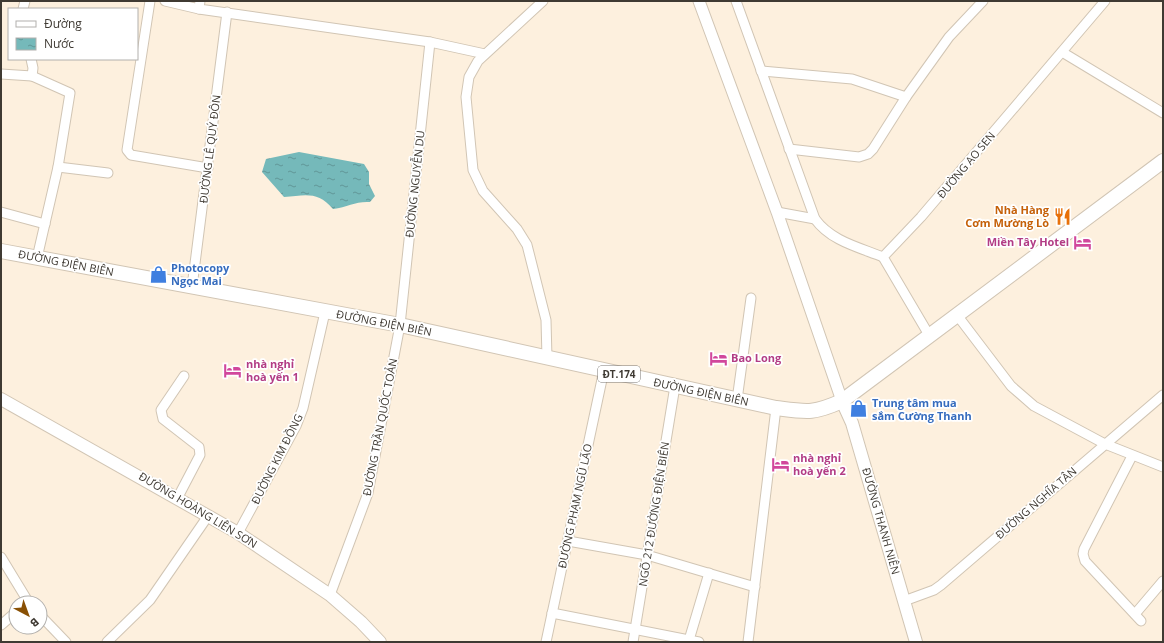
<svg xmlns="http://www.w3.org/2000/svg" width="1164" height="643" font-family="'Open Sans',sans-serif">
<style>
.water{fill:url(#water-ripples)}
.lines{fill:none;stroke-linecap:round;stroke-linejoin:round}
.minor-casing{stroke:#d1c5b4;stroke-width:11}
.tertiary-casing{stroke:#d1c5b4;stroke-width:13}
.secondary-casing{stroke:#d1c5b4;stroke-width:14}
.primary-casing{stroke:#d1c5b4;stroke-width:16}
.minor{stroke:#fff;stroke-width:9}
.tertiary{stroke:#fff;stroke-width:11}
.secondary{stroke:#fff;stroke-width:12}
.primary{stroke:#fff;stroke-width:14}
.labels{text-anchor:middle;stroke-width:3.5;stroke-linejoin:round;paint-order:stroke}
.shield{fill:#fff;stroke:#797570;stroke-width:1}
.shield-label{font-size:10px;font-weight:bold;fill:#3f3a33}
.street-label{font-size:11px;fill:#3f3a33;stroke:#fff}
.food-label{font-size:11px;font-weight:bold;fill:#c56008;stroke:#fff;text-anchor:end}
.hotel-label{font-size:11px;font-weight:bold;fill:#b23c85;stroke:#fff;text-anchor:start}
.shop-label{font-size:11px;font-weight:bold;fill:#366cbe;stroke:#fff;text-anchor:start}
</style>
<defs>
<pattern id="water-ripples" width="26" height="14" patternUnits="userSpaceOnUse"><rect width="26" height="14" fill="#75b9ba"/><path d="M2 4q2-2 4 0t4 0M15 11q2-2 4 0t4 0" fill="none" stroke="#619798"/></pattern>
</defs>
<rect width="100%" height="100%" fill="#fdf0de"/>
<path class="water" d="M299,152l65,12 5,8v12l6,12 -5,6c-14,-1 -22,5 -37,7 -15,-18 -27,-14 -49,-12l-22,-25 4,-13z"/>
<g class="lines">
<defs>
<g id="minor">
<path d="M150,1l-23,149 4,5 77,13"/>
<path d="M165,1l34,8"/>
<path d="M200,1l-1,8 231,33 55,12"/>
<path d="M543,1l-65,60 -9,16 -3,20 7,73 10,21 34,38 10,16 19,75 1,38"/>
<path d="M736,1l79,218c16,22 43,28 68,38"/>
<path d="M23,9l2,-8"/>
<path d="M1062,52l101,61"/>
<path d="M31,59l2,9 -1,8"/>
<path d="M761,71l91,8 54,18"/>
<path d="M1,74l31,2 38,17 -12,74 -21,91"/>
<path d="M789,149l70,8 9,-3 5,-5 33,-52 43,-60 34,-36"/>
<path d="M58,167l50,6"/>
<path d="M1,212l44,12"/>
<path d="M777,212l38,7"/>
<path d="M192,287l35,-275"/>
<path d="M957,315l54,71 23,20 71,38 58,23"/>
<path d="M929,335l-46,-78 38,-40 184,-216"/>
<path d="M737,400l14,-102"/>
<path d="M1132,456l-48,93 -1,5 2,7 56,60"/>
<path d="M178,497l22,-42 -1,-8 -36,-28 -2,-9 23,-34"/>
<path d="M238,533l58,-107 7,-18 22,-96"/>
<path d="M568,541l79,14 108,32"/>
<path d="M1,557l28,46"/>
<path d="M330,595l38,-102 32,-168 30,-283"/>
<path d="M904,601l30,-11 7,-5 222,-190"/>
<path d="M552,613l147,29"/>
<path d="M1135,614l28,-33"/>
<path d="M40,615l26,27"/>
<path d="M1,625l15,-13"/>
<path d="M689,640l20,-67"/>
<path d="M107,642l43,-42 58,-84"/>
<path d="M546,642l58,-272"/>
<path d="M633,642l42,-256"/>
<path d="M748,642l28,-234"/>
</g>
<path id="tertiary" d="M699,1l78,211 65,189"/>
<g id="secondary">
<path d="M1,399l237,134 92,62 31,27 19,20"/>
<path d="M842,401l10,22 64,219"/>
</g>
<path id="primary" d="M1,251l399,74 376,83c31,4 37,6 66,-7l321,-240"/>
</defs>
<use href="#minor" class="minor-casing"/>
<use href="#tertiary" class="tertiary-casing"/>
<use href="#secondary" class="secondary-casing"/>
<use href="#primary" class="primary-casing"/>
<use href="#minor" class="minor"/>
<use href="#tertiary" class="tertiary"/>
<use href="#secondary" class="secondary"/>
<use href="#primary" class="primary"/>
</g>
<defs>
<symbol id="restaurant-bare" viewBox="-9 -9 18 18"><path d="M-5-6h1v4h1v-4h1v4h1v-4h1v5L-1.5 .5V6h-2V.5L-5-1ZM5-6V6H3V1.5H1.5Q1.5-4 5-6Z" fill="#e8710a" stroke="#fff" stroke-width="2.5" paint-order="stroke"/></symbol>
<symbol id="hotel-bare" viewBox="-9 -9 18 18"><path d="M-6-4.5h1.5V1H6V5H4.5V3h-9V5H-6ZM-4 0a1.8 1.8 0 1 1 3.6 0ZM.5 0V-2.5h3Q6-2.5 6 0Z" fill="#d1479c" stroke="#fff" stroke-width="2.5" paint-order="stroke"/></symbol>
<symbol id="shop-bare" viewBox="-9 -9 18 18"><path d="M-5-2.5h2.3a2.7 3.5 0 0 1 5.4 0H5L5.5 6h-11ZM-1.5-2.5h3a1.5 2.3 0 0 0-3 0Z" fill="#3f7fe0" stroke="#fff" stroke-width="2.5" paint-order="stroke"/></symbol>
</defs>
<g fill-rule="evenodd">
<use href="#restaurant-bare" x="1050" y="204" width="25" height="25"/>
<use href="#hotel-bare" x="1070" y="230" width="25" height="25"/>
<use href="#shop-bare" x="146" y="262" width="25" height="25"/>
<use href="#hotel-bare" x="706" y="346" width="25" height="25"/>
<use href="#hotel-bare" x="220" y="358" width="25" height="25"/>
<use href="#shop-bare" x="846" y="396" width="25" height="25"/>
<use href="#hotel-bare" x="768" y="452" width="25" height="25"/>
</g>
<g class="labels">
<rect class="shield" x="598" y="366" width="42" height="16" rx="3"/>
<g class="shield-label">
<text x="619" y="378">ĐT.174</text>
</g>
<g class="street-label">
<text transform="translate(210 149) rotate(-83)" y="4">ĐƯỜNG LÊ QUÝ ĐÔN</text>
<text transform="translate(966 165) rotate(-50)" y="4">ĐƯỜNG AO SEN</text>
<text transform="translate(415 184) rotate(-84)" y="4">ĐƯỜNG NGUYỄN DU</text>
<text transform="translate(66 263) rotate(11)" y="4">ĐƯỜNG ĐIỆN BIÊN</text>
<text transform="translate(384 323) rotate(11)" y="4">ĐƯỜNG ĐIỆN BIÊN</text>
<text transform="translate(701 392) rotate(12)" y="4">ĐƯỜNG ĐIỆN BIÊN</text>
<text transform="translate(380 427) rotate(-79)" y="4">ĐƯỜNG TRẦN QUỐC TOẢN</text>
<text transform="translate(277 459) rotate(-63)" y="4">ĐƯỜNG KIM ĐỒNG</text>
<text transform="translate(1036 503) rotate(-41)" y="4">ĐƯỜNG NGHĨA TÂN</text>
<text transform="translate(575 506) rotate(-78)" y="4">ĐƯỜNG PHẠM NGŨ LÃO</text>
<text transform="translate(198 510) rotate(31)" y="4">ĐƯỜNG HOÀNG LIÊN SƠN</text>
<text transform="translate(654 514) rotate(-81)" y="4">NGÕ 212 ĐƯỜNG ĐIỆN BIÊN</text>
<text transform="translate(881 521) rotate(74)" y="4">ĐƯỜNG THANH NIÊN</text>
</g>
<g class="food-label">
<text x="1049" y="214">Nhà Hàng<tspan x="1049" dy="13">Cơm Mường Lò</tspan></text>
</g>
<g class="hotel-label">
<text x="1069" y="246" text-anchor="end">Miền Tây Hotel</text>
<text x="731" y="362">Bao Long</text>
<text x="246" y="368">nhà nghỉ<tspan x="246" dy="13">hoà yến 1</tspan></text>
<text x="793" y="462">nhà nghỉ<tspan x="793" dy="13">hoà yến 2</tspan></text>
</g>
<g class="shop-label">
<text x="171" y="272">Photocopy<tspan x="171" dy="13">Ngọc Mai</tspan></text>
<text x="872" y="407">Trung tâm mua<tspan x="872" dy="13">sắm Cường Thanh</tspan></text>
</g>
</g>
<rect width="1164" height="643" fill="none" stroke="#3f3a33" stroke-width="4"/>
<rect x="8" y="8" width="130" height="52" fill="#ffffff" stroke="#b2b0ad"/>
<rect x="16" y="21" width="20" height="6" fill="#ffffff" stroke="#b2b0ad"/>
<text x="44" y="28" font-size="12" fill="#3f3a33">Đường</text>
<rect x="16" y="38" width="20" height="12" fill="url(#water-ripples)" stroke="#b2b0ad"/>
<text x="44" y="48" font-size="12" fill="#3f3a33">Nước</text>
<g transform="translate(28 615) rotate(139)"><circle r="19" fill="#ffffff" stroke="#b2b0ad"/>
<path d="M0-3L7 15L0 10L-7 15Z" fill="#895004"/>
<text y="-6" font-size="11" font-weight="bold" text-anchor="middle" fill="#3f3a33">B</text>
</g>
</svg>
